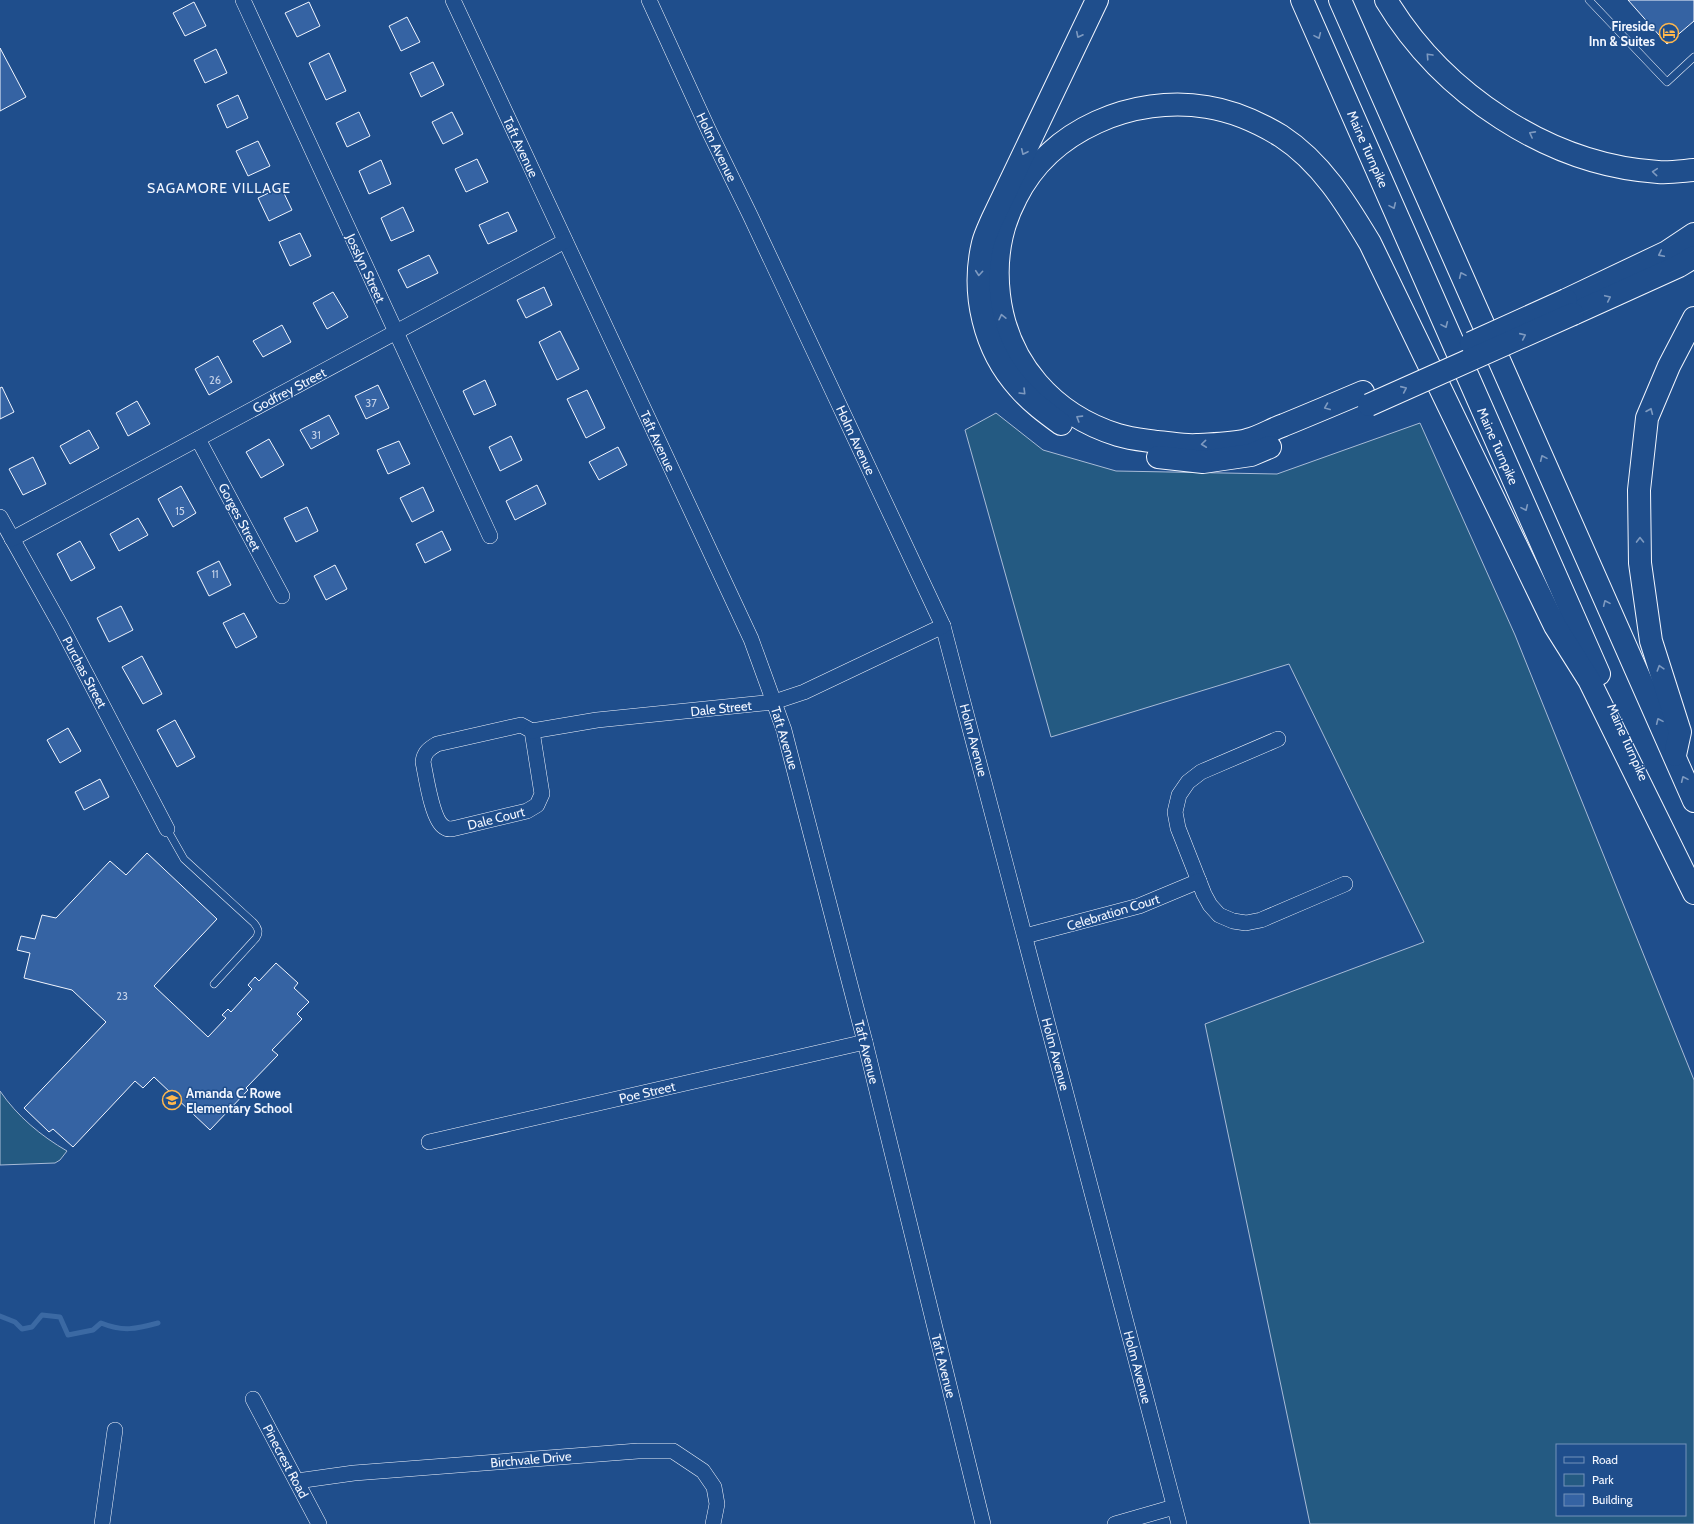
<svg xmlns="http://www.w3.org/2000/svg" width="1694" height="1524" font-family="Cabin,sans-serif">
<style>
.green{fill:#245a82;stroke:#a8bbd7;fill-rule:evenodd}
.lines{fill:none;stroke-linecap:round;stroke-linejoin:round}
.stream{stroke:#3b69a3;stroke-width:5}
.building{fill:#3563a3;stroke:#f2f6ff}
.service-casing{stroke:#f2f6ff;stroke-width:8}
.minor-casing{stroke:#f2f6ff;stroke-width:16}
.motorway-casing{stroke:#f2f6ff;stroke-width:24}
.service{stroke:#1f4e8c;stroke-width:7}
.minor{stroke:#1f4e8c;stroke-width:15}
.motorway{stroke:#1f4e8c;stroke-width:22}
.motorway-bridge-casing{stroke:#f2f6ff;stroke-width:24;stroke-linecap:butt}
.motorway-bridge{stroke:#1f4e8c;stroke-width:22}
.oneway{stroke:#7e9ac0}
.labels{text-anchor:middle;stroke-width:3;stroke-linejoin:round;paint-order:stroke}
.number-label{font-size:11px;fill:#c3d1e8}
.poi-label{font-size:13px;font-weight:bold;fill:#f2f6ff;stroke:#1f4e8c;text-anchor:end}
.street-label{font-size:13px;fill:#f2f6ff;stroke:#1f4e8c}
.neighbourhood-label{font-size:14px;letter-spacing:1px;fill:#f2f6ff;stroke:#1f4e8c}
</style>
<rect width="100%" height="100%" fill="#1f4e8c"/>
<g class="green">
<path d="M996,413l47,37 73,21 161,3 143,-51 95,212 179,445v444h-384l-105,-500 219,-82 -135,-278 -238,73 -86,-307zM1557,1445h128v70h-128z"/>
<path d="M0,1091c17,25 41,45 67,60l-7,9 -5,3 -55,2z"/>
</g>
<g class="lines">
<path class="stream" d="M0,1316l15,6 7,7 10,-2 10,-12 18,2 8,18 25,-5 8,-7c22,9 35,6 57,0"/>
</g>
<g class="building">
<path d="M1628,0h66v21l-27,23z"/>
<path d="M194,2l12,24 -21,10 -12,-23z"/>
<path d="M309,2l11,24 -23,11 -12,-24z"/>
<path d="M407,17l13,25 -19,9 -12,-25z"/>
<path d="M0,48l26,49 -26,14z"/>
<path d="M216,49l11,24 -22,10 -11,-23z"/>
<path d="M329,53l17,38 -20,9 -17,-37z"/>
<path d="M433,62l11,23 -23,12 -11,-24z"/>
<path d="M238,95l10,23 -21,10 -10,-23z"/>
<path d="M359,112l11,24 -23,11 -11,-24z"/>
<path d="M452,112l11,22 -20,10 -11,-22z"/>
<path d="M258,141l12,25 -22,10 -12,-25z"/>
<path d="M477,159l11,23 -22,10 -11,-23z"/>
<path d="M381,160l10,24 -22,10 -10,-23z"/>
<path d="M281,187l11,23 -23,11 -11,-23z"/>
<path d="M403,207l11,24 -23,10 -10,-23z"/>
<path d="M508,212l9,19 -29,13 -9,-19z"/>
<path d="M300,233l11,23 -21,10 -11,-24z"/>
<path d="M429,255l9,18 -31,15 -9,-18z"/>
<path d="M544,287l8,18 -26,13 -9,-18z"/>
<path d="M333,292l15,25 -21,12 -14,-26z"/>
<path d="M282,325l9,17 -28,15 -10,-16z"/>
<path d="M560,331l19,38 -22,11 -18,-38z"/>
<path d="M218,356l14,26 -23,13 -14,-26z"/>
<path d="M485,380l11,25 -22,10 -11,-24z"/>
<path d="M378,385l11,23 -23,11 -11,-23z"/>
<path d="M2,387l12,25 -14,7v-31z"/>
<path d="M587,390l18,38 -19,10 -19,-39z"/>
<path d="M137,401l13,23 -22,12 -12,-23z"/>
<path d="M329,415l10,19 -28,15 -11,-19z"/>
<path d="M89,430l10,18 -29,16 -10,-18z"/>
<path d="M511,436l11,24 -22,11 -11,-24z"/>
<path d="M269,439l15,26 -23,13 -15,-26z"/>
<path d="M399,441l11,23 -22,10 -11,-24z"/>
<path d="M618,447l9,18 -28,15 -10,-18z"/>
<path d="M33,457l13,27 -23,11 -14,-26z"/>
<path d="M537,485l9,19 -31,16 -9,-19z"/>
<path d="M181,486l15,27 -23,14 -15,-28z"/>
<path d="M423,487l11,24 -22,11 -12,-24z"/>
<path d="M307,507l11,24 -22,11 -12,-24z"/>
<path d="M138,518l10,17 -29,16 -9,-17z"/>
<path d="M442,531l9,19 -26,13 -9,-19z"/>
<path d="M80,541l15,27 -24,13 -14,-27z"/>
<path d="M219,561l12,24 -22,11 -12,-24z"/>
<path d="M335,565l12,24 -21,11 -12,-24z"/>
<path d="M121,606l12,24 -24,12 -12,-24z"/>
<path d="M244,613l13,24 -21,11 -13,-25z"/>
<path d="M142,656l20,38 -19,10 -21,-37z"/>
<path d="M175,720l20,37 -18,10 -20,-37z"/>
<path d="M68,728l13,23 -21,12 -13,-23z"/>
<path d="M100,779l9,18 -25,13 -9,-18z"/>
<path d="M147,853l70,66 -63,67 54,51 18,-19 -4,-3 6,-6 3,3 21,-23 -4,-4 7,-8 4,4 17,-18 22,20 -4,5 15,14 -12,12 5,5 -30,31 6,5 -32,33 2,2 -38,40 -56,-53 -11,11 -8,-7 -62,66 -20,-18 -4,3 -25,-24 82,-86 -34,-32 -48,-12 6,-25 -13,-3 4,-14 14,3 7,-24 14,3 54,-57 16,14z"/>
</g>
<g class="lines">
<defs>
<g id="service">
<path d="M1589,0l78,82 27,-25"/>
<path d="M167,829l17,30 70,64c4,5 6,9 2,15l-42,46"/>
</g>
<g id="minor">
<path d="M243,0l247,536"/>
<path d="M453,0l298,639 33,91 8,31 73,281 118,482"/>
<path d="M649,0l60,131 41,84 193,411 236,898"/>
<path d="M198,439l84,157"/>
<path d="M0,517l61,109 106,203"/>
<path d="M12,539l553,-298"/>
<path d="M521,725l11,6 10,63 -5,11 -10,6 -71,17c-4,1 -8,2 -12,-1 -12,-7 -18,-51 -21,-65 1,-10 6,-13 14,-18z"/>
<path d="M532,731l65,-11 177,-18 30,-10 139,-66"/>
<path d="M1278,739l-77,33 -13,10 -9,13 -4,17 3,16 26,66 6,11 9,10 14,6 13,2 15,-3 84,-36"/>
<path d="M1025,936l114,-30 60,-25"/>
<path d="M429,1142l436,-100"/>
<path d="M253,1399l66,125"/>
<path d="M297,1481l57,-8 284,-22h35l30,20 11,16 3,17 -4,20"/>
<path d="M102,1524l13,-94"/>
<path d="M1115,1524l59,-17"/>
</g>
<g id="motorway">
<path d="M1302,0l297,674"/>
<path d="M1340,0l354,801"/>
<path d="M1386,0c56,93 162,165 272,172 11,1 24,-1 36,-2"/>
<path d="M1566,300l101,-48 27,-18"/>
<path d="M1573,314l106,-48 15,-9"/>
<path d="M1363,392c-26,11 -52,22 -79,33 -12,4 -24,12 -37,15 -14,4 -35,4 -50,5 -13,1 -26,-2 -40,-3 -13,-2 -26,-3 -39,-7 -65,-20 -111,-72 -119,-140 -4,-34 1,-67 17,-97 34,-69 118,-103 191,-91 26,4 51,15 74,29 40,26 65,67 89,107l185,383 34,54 105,213"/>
<path d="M1061,424c-15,-11 -30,-22 -42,-36 -35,-38 -48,-95 -36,-145 2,-8 6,-16 9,-23l105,-220"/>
<path d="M1158,457l45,5 48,-7 19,-8"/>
<path d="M1675,755l5,-23 -29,-91 -11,-78 -1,-73 8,-72 22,-52 25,-48"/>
</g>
</defs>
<use href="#service" class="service-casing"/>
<use href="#minor" class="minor-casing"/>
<use href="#motorway" class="motorway-casing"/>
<use href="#service" class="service"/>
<use href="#minor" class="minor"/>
<use href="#motorway" class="motorway"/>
<defs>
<g id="motorway-bridge">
<path d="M1471,343l95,-43"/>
<path d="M1369,405l204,-91"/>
</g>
</defs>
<use href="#motorway-bridge" class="motorway-bridge-casing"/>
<use href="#motorway-bridge" class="motorway-bridge"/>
</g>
<defs><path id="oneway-chevron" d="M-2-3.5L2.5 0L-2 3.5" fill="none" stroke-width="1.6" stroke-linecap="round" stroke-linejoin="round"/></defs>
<g class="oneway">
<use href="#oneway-chevron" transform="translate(1079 35) rotate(116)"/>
<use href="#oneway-chevron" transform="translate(1318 36) rotate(66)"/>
<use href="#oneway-chevron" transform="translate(1429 56) rotate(-133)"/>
<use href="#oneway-chevron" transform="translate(1532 134) rotate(-152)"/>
<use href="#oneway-chevron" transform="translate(1024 152) rotate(115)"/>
<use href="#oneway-chevron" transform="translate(1655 172) rotate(-175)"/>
<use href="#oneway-chevron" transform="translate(1393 206) rotate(66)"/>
<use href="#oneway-chevron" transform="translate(1661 254) rotate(154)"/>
<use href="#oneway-chevron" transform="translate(979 273) rotate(95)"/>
<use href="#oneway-chevron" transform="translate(1462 275) rotate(-114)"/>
<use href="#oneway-chevron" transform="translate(1608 298) rotate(-25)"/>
<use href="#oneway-chevron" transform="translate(1002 317) rotate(-103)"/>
<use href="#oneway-chevron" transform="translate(1445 325) rotate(66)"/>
<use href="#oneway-chevron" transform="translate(1523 336) rotate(-24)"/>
<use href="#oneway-chevron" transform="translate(1404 389) rotate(-24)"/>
<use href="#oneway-chevron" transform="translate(1023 392) rotate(45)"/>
<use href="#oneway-chevron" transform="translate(1327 407) rotate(158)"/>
<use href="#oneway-chevron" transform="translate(1650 411) rotate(-67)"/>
<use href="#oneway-chevron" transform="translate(1079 418) rotate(-148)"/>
<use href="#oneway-chevron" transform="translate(1204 444) rotate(174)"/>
<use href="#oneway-chevron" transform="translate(1543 458) rotate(-114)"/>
<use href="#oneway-chevron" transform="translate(1525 508) rotate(66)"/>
<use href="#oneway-chevron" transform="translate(1640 540) rotate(-91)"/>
<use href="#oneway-chevron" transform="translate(1606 603) rotate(-114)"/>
<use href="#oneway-chevron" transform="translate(1660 668) rotate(-107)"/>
<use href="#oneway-chevron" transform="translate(1659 721) rotate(-114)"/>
<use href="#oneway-chevron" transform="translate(1684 779) rotate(-114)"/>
</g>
<defs>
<symbol id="hotel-ring" viewBox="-11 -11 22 22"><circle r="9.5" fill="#1f4e8c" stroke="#ffb74d" stroke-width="1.5"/><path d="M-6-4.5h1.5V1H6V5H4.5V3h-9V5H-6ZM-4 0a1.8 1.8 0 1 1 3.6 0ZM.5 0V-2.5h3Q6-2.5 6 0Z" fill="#ffb74d"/></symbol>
<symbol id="school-ring" viewBox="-11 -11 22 22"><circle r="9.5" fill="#1f4e8c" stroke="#ffb74d" stroke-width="1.5"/><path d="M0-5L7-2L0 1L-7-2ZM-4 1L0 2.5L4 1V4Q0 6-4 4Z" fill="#ffb74d"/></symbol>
</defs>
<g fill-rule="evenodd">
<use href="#hotel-ring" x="1658" y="22" width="22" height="22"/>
<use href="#school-ring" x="161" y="1089" width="22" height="22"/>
</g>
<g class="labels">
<g class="number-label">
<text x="215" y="384">26</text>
<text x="371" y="407">37</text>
<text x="316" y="439">31</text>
<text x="180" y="515">15</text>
<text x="215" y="578">11</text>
<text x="122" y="1000">23</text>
</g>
<g class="poi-label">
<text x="1655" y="31">Fireside<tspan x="1655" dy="15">Inn &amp; Suites</tspan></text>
<text x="186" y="1098" text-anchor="start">Amanda C. Rowe<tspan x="186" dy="15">Elementary School</tspan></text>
</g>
<g class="street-label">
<text transform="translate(521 147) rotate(65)" y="5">Taft Avenue</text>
<text transform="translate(717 147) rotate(64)" y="5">Holm Avenue</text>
<text transform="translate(1368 149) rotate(66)" y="5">Maine Turnpike</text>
<text transform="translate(366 268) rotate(65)" y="5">Josslyn Street</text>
<text transform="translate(289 390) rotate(-28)" y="5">Godfrey Street</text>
<text transform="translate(856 440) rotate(65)" y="5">Holm Avenue</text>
<text transform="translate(658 441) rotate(65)" y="5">Taft Avenue</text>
<text transform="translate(1498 446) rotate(66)" y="5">Maine Turnpike</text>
<text transform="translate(240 517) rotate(62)" y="5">Gorges Street</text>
<text transform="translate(85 672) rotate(62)" y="5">Purchas Street</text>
<text transform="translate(721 708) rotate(-6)" y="5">Dale Street</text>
<text transform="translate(785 738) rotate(73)" y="5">Taft Avenue</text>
<text transform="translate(974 740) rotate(75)" y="5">Holm Avenue</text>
<text transform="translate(1628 742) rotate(66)" y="5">Maine Turnpike</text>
<text transform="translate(496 818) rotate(-14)" y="5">Dale Court</text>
<text transform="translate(1113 912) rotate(-17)" y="5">Celebration Court</text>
<text transform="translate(867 1052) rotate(76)" y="5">Taft Avenue</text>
<text transform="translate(1056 1054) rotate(75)" y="5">Holm Avenue</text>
<text transform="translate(647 1092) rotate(-13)" y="5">Poe Street</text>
<text transform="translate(944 1366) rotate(76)" y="5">Taft Avenue</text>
<text transform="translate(1138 1367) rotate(75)" y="5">Holm Avenue</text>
<text transform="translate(531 1459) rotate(-5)" y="5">Birchvale Drive</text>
<text transform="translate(286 1461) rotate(62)" y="5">Pinecrest Road</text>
</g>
<g class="neighbourhood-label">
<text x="219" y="193">SAGAMORE VILLAGE</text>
</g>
</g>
<rect x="1556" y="1444" width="130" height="72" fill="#1f4e8c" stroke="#7391ba"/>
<rect x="1564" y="1457" width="20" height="6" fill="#1f4e8c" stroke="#7391ba"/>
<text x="1592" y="1464" font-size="12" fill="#f2f6ff">Road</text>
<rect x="1564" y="1474" width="20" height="12" fill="#245a82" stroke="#7391ba"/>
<text x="1592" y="1484" font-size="12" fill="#f2f6ff">Park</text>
<rect x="1564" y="1494" width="20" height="12" fill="#3563a3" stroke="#7391ba"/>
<text x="1592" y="1504" font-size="12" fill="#f2f6ff">Building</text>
</svg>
